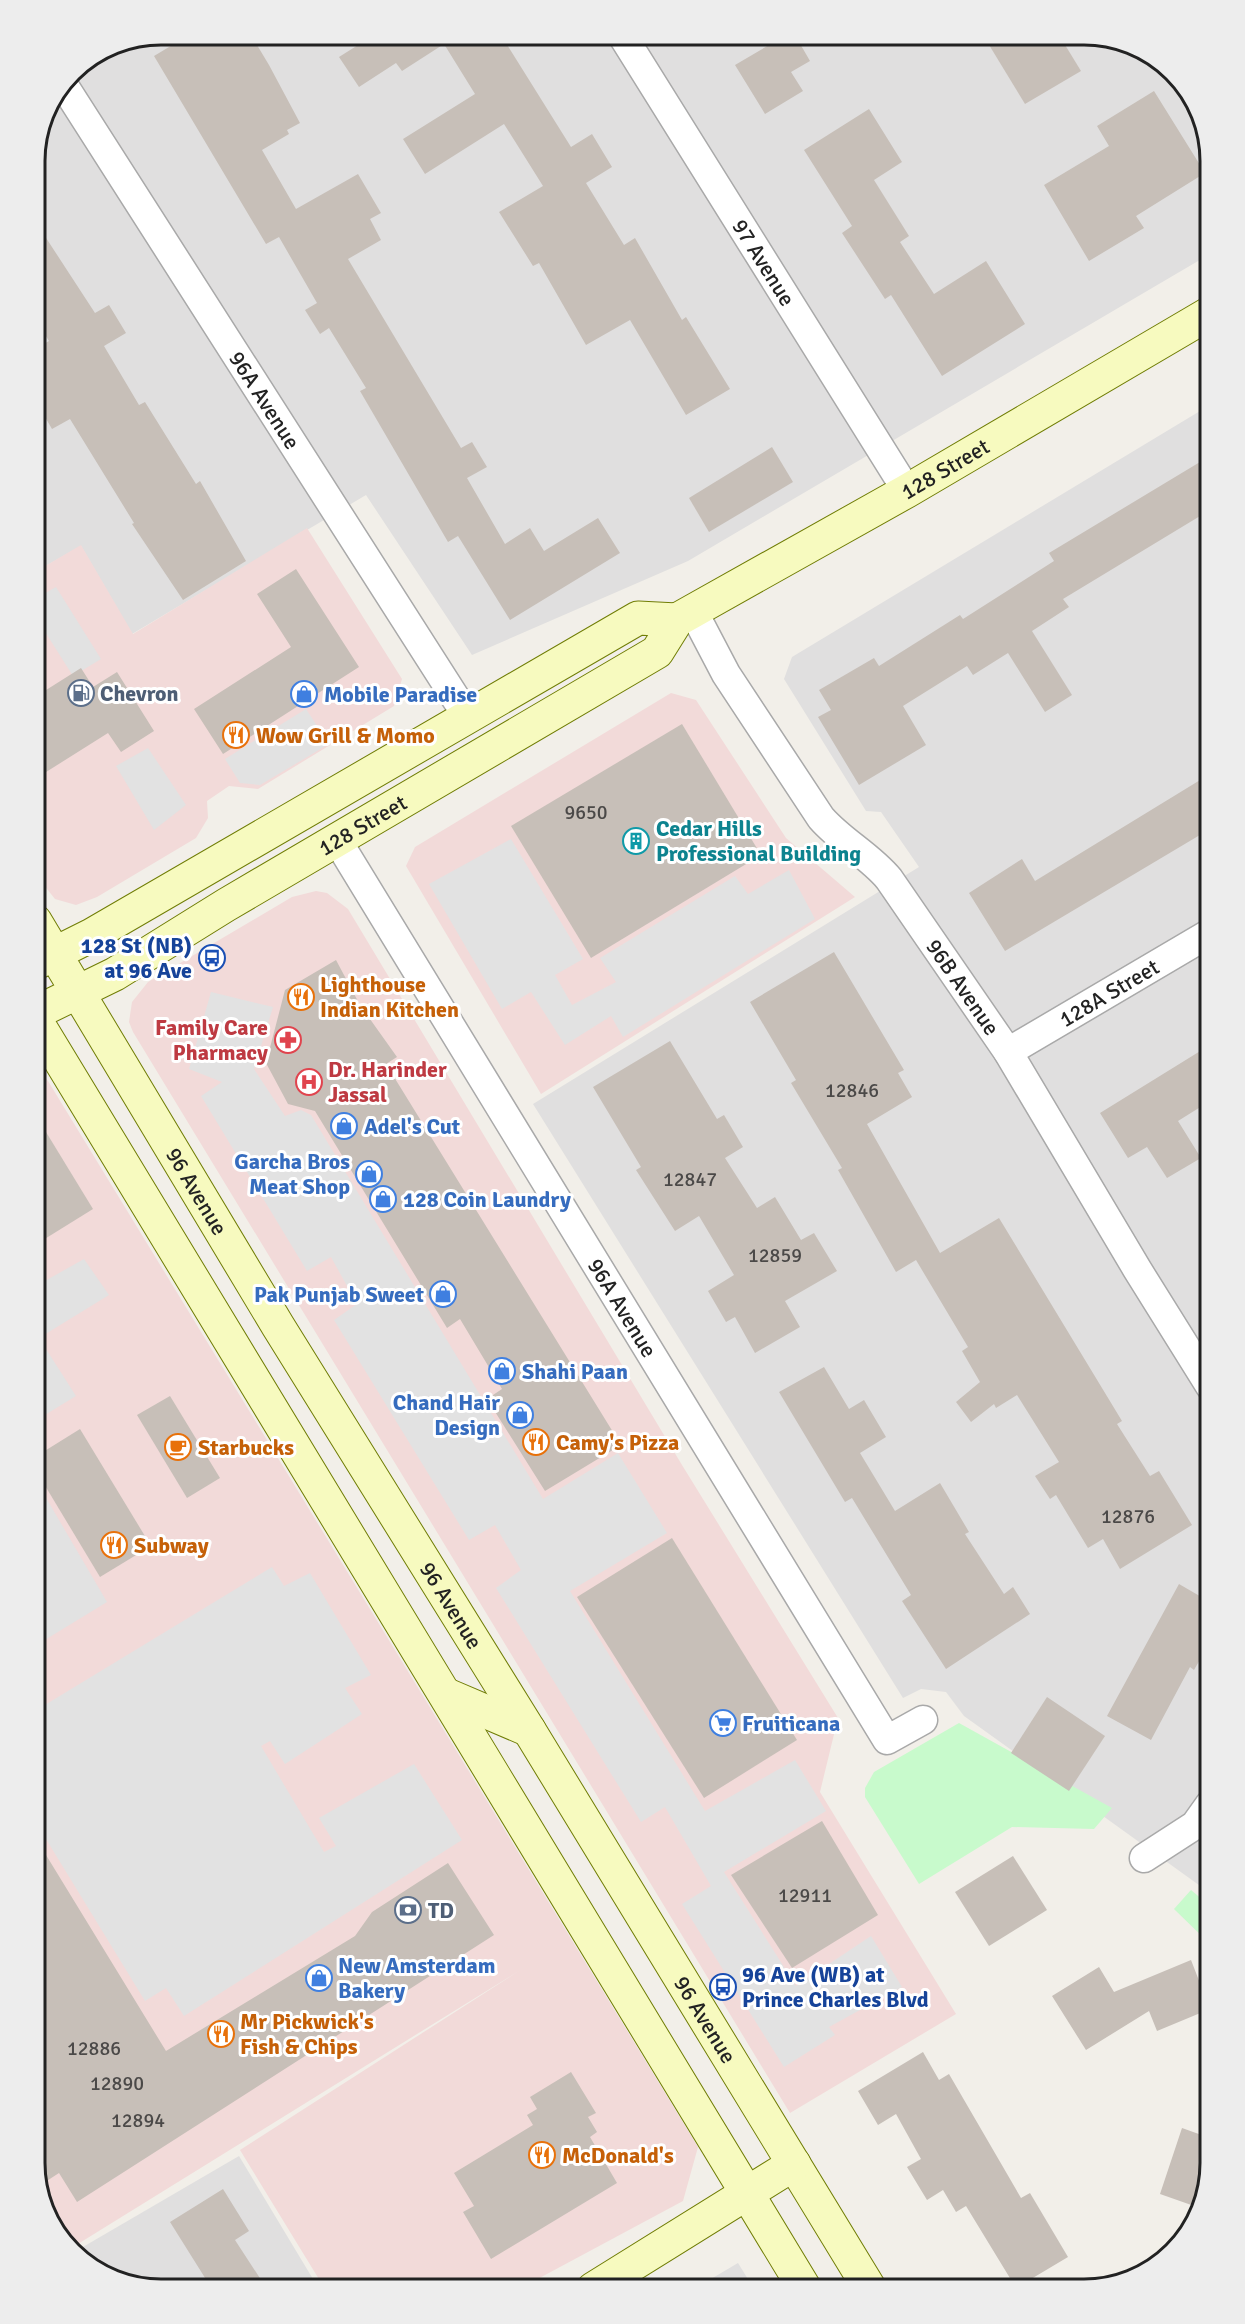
<svg xmlns="http://www.w3.org/2000/svg" width="1245" height="2324" font-family="Signika,sans-serif">
<style>
.residential{fill:#e0dfdf}
.commercial{fill:#f2dad9}
.park{fill:#c8facc}
.parking{fill:#e2e2e2}
.building{fill:#c7bfb8}
.lines{fill:none;stroke-linecap:round;stroke-linejoin:round}
.street-casing{stroke:#a9a9a9;stroke-width:31}
.secondary-casing{stroke:#707d05;stroke-width:35}
.street{stroke:#fff;stroke-width:28}
.secondary{stroke:#f7fabf;stroke-width:33}
.labels{text-anchor:middle;stroke-width:6;stroke-linejoin:round;paint-order:stroke}
.number-label{font-size:20px;fill:#4b4948}
.street-label{font-size:22px;fill:#222;stroke:#fff}
.service-label{font-size:22px;font-weight:bold;fill:#4e5e75;stroke:#fff;text-anchor:start}
.shop-label{font-size:22px;font-weight:bold;fill:#366cbe;stroke:#fff;text-anchor:start}
.food-label{font-size:22px;font-weight:bold;fill:#c56008;stroke:#fff;text-anchor:start}
.culture-label{font-size:22px;font-weight:bold;fill:#0d838f;stroke:#fff;text-anchor:start}
.transit-label{font-size:22px;font-weight:bold;fill:#164399;stroke:#fff;text-anchor:end}
.health-label{font-size:22px;font-weight:bold;fill:#be3a42;stroke:#fff;text-anchor:end}
.rim{fill:none;stroke:#222;stroke-width:3}
</style>
<rect width="100%" height="100%" fill="#f2efe9"/>
<g class="residential">
<path d="M161,35h932l62,21 46,56 9,49v93l-522,307 -216,94 -106,-160 -234,139 -51,-88 -46,26v-419l9,-41 28,-41 41,-27z"/>
<path d="M1210,405v1488l-246,-177 -18,-24 -25,-3 -18,9 -370,-594 386,-237 -38,-55 -15,-1 -82,-132 8,-22z"/>
<path d="M239,2156l80,133h-166l-63,-21 -14,-17z"/>
<path d="M738,2263l16,26h-60z"/>
</g>
<g class="commercial">
<path d="M307,528l95,151 -8,27 -136,83 -29,-3 -22,15 1,17 -12,20 -99,59 -21,8 -21,-6 -20,-25v-302l46,-27 52,89z"/>
<path d="M671,693l25,7 90,138 69,59 -314,197 -135,-228 9,-19z"/>
<path d="M316,891l11,2 21,16 334,556 156,253 -18,74 136,222 -166,99 -657,-1081 -4,-10 3,-20 16,-20 144,-85z"/>
<path d="M35,1065l13,16 650,1066 -15,54 -164,88h-194l-85,-139 282,-181 -449,278 -29,-35 -9,-49z"/>
</g>
<g class="park">
<path d="M959,1723l153,85 -18,21 -82,-2 -93,57 -54,-87v-9l9,-16z"/>
<path d="M1191,1890l19,16v38l-36,-35z"/>
</g>
<g class="parking">
<path d="M56,587l45,72 -28,17 -38,-60v-17z"/>
<path d="M306,709l23,35 -69,41 -20,-2 -15,-24z"/>
<path d="M148,748l38,57 -32,25 -38,-64z"/>
<path d="M511,839l72,120 -28,16 17,30 44,-23 -16,-24 135,-82 13,18 41,-24 26,49 -192,118 -12,-21 -46,29 -34,-53 -29,17 -73,-125z"/>
<path d="M211,992l62,15 -19,62 31,47 16,-6 10,5 232,384 75,-46 49,80 -97,58 135,220 90,-51 31,51 -102,61 72,114 75,-50 31,51 -73,40 6,8 -51,32 -102,-163 29,-18 -46,-79 -24,15 -145,-234 25,-18 -26,-45 -26,15 -135,-220 23,-16 -26,-47 -24,14 -106,-175 21,-14 -33,-13z"/>
<path d="M84,1259l25,36 -70,43 37,58 -41,25v-114l9,-7 -8,-14z"/>
<path d="M35,1479l72,123 -72,44z"/>
<path d="M272,1567l12,19 26,-13 61,102 -26,13 17,26 -77,50 -15,-23 -9,5 63,106 12,-6 -17,-28 95,-54 48,76 -278,176 -18,-28 -21,13 -110,-180v-110z"/>
</g>
<g class="building">
<path d="M189,35h62l18,30 31,58 -13,7 2,4 -27,16 34,59 62,-35 23,39 -11,6 11,21 -33,19 113,189 11,-6 15,25 -20,11 38,66 25,-16 14,23 54,-33 22,35 -110,67 -52,-84 -10,6 -88,-151 6,-3 -37,-60 -9,6 -15,-24 12,-7 -38,-66 -13,7 -112,-188z"/>
<path d="M374,35h127l70,112 21,-13 20,33 -26,16 38,62 11,-7 47,82 4,-3 44,72 -44,26 -56,-95 -44,25 -47,-82 -6,3 -34,-54 44,-26 -39,-62 -79,50 -22,-35 72,-45 -31,-50 -42,27 -6,-8 -37,24 -20,-30z"/>
<path d="M786,35h9l15,26 -19,11 12,19 -38,23 -30,-49z"/>
<path d="M983,35h76l22,36 -56,33z"/>
<path d="M1154,91l51,82 -69,43 8,12 -55,33 -45,-76 65,-39 -12,-20z"/>
<path d="M869,109l33,53 -28,18 35,56 -9,6 34,52 52,-33 39,63 -83,52 -51,-81 -6,4 -43,-66 10,-7 -48,-76z"/>
<path d="M35,221l60,92 14,-8 17,28 -22,13 35,59 6,-3 51,82 4,-3 46,80 -63,39 -51,-76 2,-1 -64,-104 -18,10 -17,-29v-51l14,-8 -14,-22z"/>
<path d="M772,447l21,35 -84,50 -20,-34z"/>
<path d="M1200,462l10,17v31l-147,89 6,8 -37,24 40,64 -27,17 -37,-59 -35,22 -6,-9 -64,40 23,39 -67,40 -41,-68 13,-7 -12,-20 55,-32 5,8 81,-51 3,4 91,-58 -5,-8z"/>
<path d="M296,569l63,98 -136,87 -29,-45 97,-62 -34,-53z"/>
<path d="M81,668l12,19 24,-15 37,59 -33,21 -13,-19 -73,46v-82z"/>
<path d="M682,724l79,131 -170,103 -80,-132z"/>
<path d="M1210,774v55l-205,122 -36,-58 53,-34 13,22z"/>
<path d="M834,952l70,118 -6,3 14,24 -45,27 73,129 59,-35 123,203 -5,3 33,52 9,-5 33,54 -72,44 -17,-30 -15,9 -32,-53 -6,4 -15,-23 24,-14 -42,-67 -21,13 -2,-4 -23,18 -15,-20 24,-20 -18,-31 6,-4 -52,-87 -20,12 -58,-102 4,-2 -51,-85 5,-3 -46,-78z"/>
<path d="M336,960l24,45 37,52 -11,7 235,381 -76,46 -58,-92 15,-10 -42,-70 -13,9 -132,-217 -27,-7 -22,-41 19,-73z"/>
<path d="M670,1041l47,78 7,-4 19,32 -18,11 32,50 18,-11 26,43 13,-7 23,38 -52,30 15,26 -45,26 -20,-36 -9,5 -18,-31 26,-16 -35,-59 -24,15 -39,-61 5,-3 -48,-80z"/>
<path d="M1210,1045v56l-32,20 23,37 -34,20 -20,-31 -19,11 -28,-45z"/>
<path d="M35,1114l58,95 -58,36z"/>
<path d="M824,1367l25,42 15,-9 22,37 -26,16 35,58 45,-28 29,49 -4,2 39,60 9,-7 17,27 -84,55 -44,-68 9,-6 -59,-97 -7,4 -66,-110z"/>
<path d="M170,1396l50,82 -33,20 -50,-83z"/>
<path d="M80,1429l71,117 -51,31 -65,-108v-12z"/>
<path d="M672,1538l125,202 -93,58 -127,-201z"/>
<path d="M1179,1584l31,18v40l-16,28 -4,-3 -39,73 -44,-24z"/>
<path d="M1047,1697l58,39 -36,55 -58,-38z"/>
<path d="M822,1821l56,94 -86,53 -61,-93z"/>
<path d="M35,1837l131,214 189,-115 17,-24 76,-49 46,72 -417,267 -18,-29 -20,13 -5,-23z"/>
<path d="M1013,1856l34,54 -58,36 -34,-54z"/>
<path d="M1191,1960l19,49 -53,22 -8,-20 -63,39 -34,-54 47,-29 15,25z"/>
<path d="M923,2052l16,28 10,-6 72,124 9,-5 38,64 -52,31 -50,-82 -10,6 -13,-22 -16,10 -20,-33 14,-8 -25,-45 -18,11 -20,-34z"/>
<path d="M571,2072l25,41 -8,4 9,15 -7,5 27,46 -126,76 -28,-47 11,-6 -20,-33 79,-48 -6,-10 10,-6 -7,-12z"/>
<path d="M1182,2128l28,10v26l-13,43 -37,-13z"/>
<path d="M223,2189l26,42 -14,9 32,49h-55l-42,-67z"/>
</g>
<g class="lines">
<defs>
<g id="street">
<path id="s1" d="M622,35l285,456"/>
<path id="s2" d="M63,84l404,632"/>
<path id="s3" d="M693,611l33,63 95,144c21,24 48,37 68,61l119,173 129,217 73,117"/>
<path id="s4" d="M337,840l550,900 36,-20"/>
<path id="s5" d="M1008,1052l202,-119"/>
<path d="M1144,1858l51,-33 15,-21"/>
</g>
<g id="secondary">
<path id="s6" d="M35,921l243,405 251,404 341,559"/>
<path d="M36,963l56,-28 546,-317 39,2"/>
<path id="s7" d="M35,1013l80,-39 111,-69 431,-253 20,-32 16,-9 214,-120 303,-178"/>
<path d="M35,1019l770,1270"/>
<path d="M447,1695l82,35"/>
<path d="M593,2289l201,-125"/>
</g>
</defs>
<use href="#street" class="street-casing"/>
<use href="#secondary" class="secondary-casing"/>
<use href="#street" class="street"/>
<use href="#secondary" class="secondary"/>
</g>
<defs>
<symbol id="fuel-ring" viewBox="-11 -11 22 22"><circle r="9.5" fill="#fff" stroke="#5c6f8a" stroke-width="1.5"/><path d="M-5.5-6h7V0h2V4h1.3V-2.5L3-4.5l.8-.8L6-3V5H2.5V1h-1V6h-7ZM-4.2-4.7v3.2H.2V-4.7Z" fill="#5c6f8a"/></symbol>
<symbol id="shop-ring" viewBox="-11 -11 22 22"><circle r="9.5" fill="#fff" stroke="#3f7fe0" stroke-width="1.5"/><path d="M-5-2.5h2.3a2.7 3.5 0 0 1 5.4 0H5L5.5 6h-11ZM-1.5-2.5h3a1.5 2.3 0 0 0-3 0Z" fill="#3f7fe0"/></symbol>
<symbol id="restaurant-ring" viewBox="-11 -11 22 22"><circle r="9.5" fill="#fff" stroke="#e8710a" stroke-width="1.5"/><path d="M-5-6h1v4h1v-4h1v4h1v-4h1v5L-1.5 .5V6h-2V.5L-5-1ZM5-6V6H3V1.5H1.5Q1.5-4 5-6Z" fill="#e8710a"/></symbol>
<symbol id="building-ring" viewBox="-11 -11 22 22"><circle r="9.5" fill="#fff" stroke="#0f9aa8" stroke-width="1.5"/><path d="M-4-6H4V6H1V3H-1V6H-4ZM-2.5-4.3h1.7v1.8h-1.7ZM.8-4.3h1.7v1.8H.8ZM-2.5-1h1.7V.8h-1.7ZM.8-1h1.7V.8H.8Z" fill="#0f9aa8"/></symbol>
<symbol id="bus-ring" viewBox="-11 -11 22 22"><circle r="9.5" fill="#fff" stroke="#1a4fb4" stroke-width="1.5"/><path d="M-5-6H5V4H4V6H2V4H-2V6H-4V4H-5ZM-3.5-4V0h7V-4ZM-3.5 1.2v1.5H-2V1.2ZM2 1.2v1.5H3.5V1.2Z" fill="#1a4fb4"/></symbol>
<symbol id="pharmacy-ring" viewBox="-11 -11 22 22"><circle r="9.5" fill="#fff" stroke="#e0444e" stroke-width="1.5"/><path d="M-2-6h4v4h4v4h-4v4h-4v-4h-4v-4h4Z" fill="#e0444e"/></symbol>
<symbol id="hospital-ring" viewBox="-11 -11 22 22"><circle r="9.5" fill="#fff" stroke="#e0444e" stroke-width="1.5"/><path d="M-5-5h3v3.5h4V-5h3V5h-3V1.5h-4V5h-3Z" fill="#e0444e"/></symbol>
<symbol id="cafe-ring" viewBox="-11 -11 22 22"><circle r="9.5" fill="#fff" stroke="#e8710a" stroke-width="1.5"/><path d="M-5.5-4.5H6V0H3Q3 3.5 0 3.5H-2.5Q-5.5 3.5-5.5 0ZM3-3.2v2h1.7v-2ZM-6 4.5H4V6H-6Z" fill="#e8710a"/></symbol>
<symbol id="supermarket-ring" viewBox="-11 -11 22 22"><circle r="9.5" fill="#fff" stroke="#3f7fe0" stroke-width="1.5"/><path d="M-6-5.5h2.5l.6 2H6L4.5 2H-2.5L-4.4-4H-6ZM-1.5 3.2a1.3 1.3 0 1 0 .1 0ZM3 3.2a1.3 1.3 0 1 0 .1 0Z" fill="#3f7fe0"/></symbol>
<symbol id="bank-ring" viewBox="-11 -11 22 22"><circle r="9.5" fill="#fff" stroke="#5c6f8a" stroke-width="1.5"/><path d="M-6-4H6V4H-6ZM0-2.3a2.3 2.3 0 1 0 0 4.6a2.3 2.3 0 1 0 0-4.6Z" fill="#5c6f8a"/></symbol>
</defs>
<g fill-rule="evenodd">
<use href="#fuel-ring" x="66" y="678" width="30" height="30"/>
<use href="#shop-ring" x="289" y="679" width="30" height="30"/>
<use href="#restaurant-ring" x="221" y="720" width="30" height="30"/>
<use href="#building-ring" x="621" y="826" width="30" height="30"/>
<use href="#bus-ring" x="197" y="943" width="30" height="30"/>
<use href="#restaurant-ring" x="286" y="982" width="30" height="30"/>
<use href="#pharmacy-ring" x="273" y="1025" width="30" height="30"/>
<use href="#hospital-ring" x="294" y="1067" width="30" height="30"/>
<use href="#shop-ring" x="329" y="1111" width="30" height="30"/>
<use href="#shop-ring" x="354" y="1159" width="30" height="30"/>
<use href="#shop-ring" x="368" y="1184" width="30" height="30"/>
<use href="#shop-ring" x="428" y="1279" width="30" height="30"/>
<use href="#shop-ring" x="487" y="1356" width="30" height="30"/>
<use href="#shop-ring" x="505" y="1400" width="30" height="30"/>
<use href="#restaurant-ring" x="521" y="1427" width="30" height="30"/>
<use href="#cafe-ring" x="163" y="1432" width="30" height="30"/>
<use href="#restaurant-ring" x="99" y="1530" width="30" height="30"/>
<use href="#supermarket-ring" x="708" y="1708" width="30" height="30"/>
<use href="#bank-ring" x="393" y="1895" width="30" height="30"/>
<use href="#shop-ring" x="304" y="1963" width="30" height="30"/>
<use href="#bus-ring" x="708" y="1972" width="30" height="30"/>
<use href="#restaurant-ring" x="206" y="2019" width="30" height="30"/>
<use href="#restaurant-ring" x="527" y="2140" width="30" height="30"/>
</g>
<g class="labels">
<g class="number-label">
<text x="586" y="819">9650</text>
<text x="852" y="1097">12846</text>
<text x="690" y="1186">12847</text>
<text x="775" y="1262">12859</text>
<text x="1128" y="1523">12876</text>
<text x="805" y="1902">12911</text>
<text x="94" y="2055">12886</text>
<text x="117" y="2090">12890</text>
<text x="138" y="2127">12894</text>
</g>
<g class="street-label">
<text dy="8" stroke="none"><textPath href="#s1" startOffset="268">97 Avenue</textPath></text>
<text dy="8" stroke="none"><textPath href="#s2" startOffset="375">96A Avenue</textPath></text>
<text dy="8" stroke="none"><textPath href="#s7" startOffset="1065">128 Street</textPath></text>
<text dy="8" stroke="none"><textPath href="#s7" startOffset="378">128 Street</textPath></text>
<text dy="8" stroke="none"><textPath href="#s3" startOffset="466">96B Avenue</textPath></text>
<text dy="8" stroke="none"><textPath href="#s5" startOffset="117">128A Street</textPath></text>
<text dy="8" stroke="none"><textPath href="#s6" startOffset="315">96 Avenue</textPath></text>
<text dy="8" stroke="none"><textPath href="#s4" startOffset="548">96A Avenue</textPath></text>
<text dy="8" stroke="none"><textPath href="#s6" startOffset="801">96 Avenue</textPath></text>
<text dy="8" stroke="none"><textPath href="#s6" startOffset="1287">96 Avenue</textPath></text>
</g>
<g class="service-label">
<text x="100" y="701">Chevron</text>
<text x="428" y="1918">TD</text>
</g>
<g class="shop-label">
<text x="324" y="702">Mobile Paradise</text>
<text x="364" y="1134">Adel's Cut</text>
<text x="350" y="1169" text-anchor="end">Garcha Bros<tspan x="350" dy="25">Meat Shop</tspan></text>
<text x="403" y="1207">128 Coin Laundry</text>
<text x="424" y="1302" text-anchor="end">Pak Punjab Sweet</text>
<text x="522" y="1379">Shahi Paan</text>
<text x="500" y="1410" text-anchor="end">Chand Hair<tspan x="500" dy="25">Design</tspan></text>
<text x="742" y="1731">Fruiticana</text>
<text x="338" y="1973">New Amsterdam<tspan x="338" dy="25">Bakery</tspan></text>
</g>
<g class="food-label">
<text x="256" y="743">Wow Grill &amp; Momo</text>
<text x="320" y="992">Lighthouse<tspan x="320" dy="25">Indian Kitchen</tspan></text>
<text x="556" y="1450">Camy's Pizza</text>
<text x="198" y="1455">Starbucks</text>
<text x="134" y="1553">Subway</text>
<text x="240" y="2029">Mr Pickwick's<tspan x="240" dy="25">Fish &amp; Chips</tspan></text>
<text x="562" y="2163">McDonald's</text>
</g>
<g class="culture-label">
<text x="656" y="836">Cedar Hills<tspan x="656" dy="25">Professional Building</tspan></text>
</g>
<g class="transit-label">
<text x="192" y="953">128 St (NB)<tspan x="192" dy="25">at 96 Ave</tspan></text>
<text x="742" y="1982" text-anchor="start">96 Ave (WB) at<tspan x="742" dy="25">Prince Charles Blvd</tspan></text>
</g>
<g class="health-label">
<text x="268" y="1035">Family Care<tspan x="268" dy="25">Pharmacy</tspan></text>
<text x="328" y="1077" text-anchor="start">Dr. Harinder<tspan x="328" dy="25">Jassal</tspan></text>
</g>
</g>
<path d="M0 0H1245V2324H0ZM161 45H1084A116 116 0 0 1 1200 161V2163A116 116 0 0 1 1084 2279H161A116 116 0 0 1 45 2163V161A116 116 0 0 1 161 45Z" fill="#ededed" fill-rule="evenodd"/>
<path class="rim" d="M161 45H1084A116 116 0 0 1 1200 161V2163A116 116 0 0 1 1084 2279H161A116 116 0 0 1 45 2163V161A116 116 0 0 1 161 45Z"/>
</svg>
